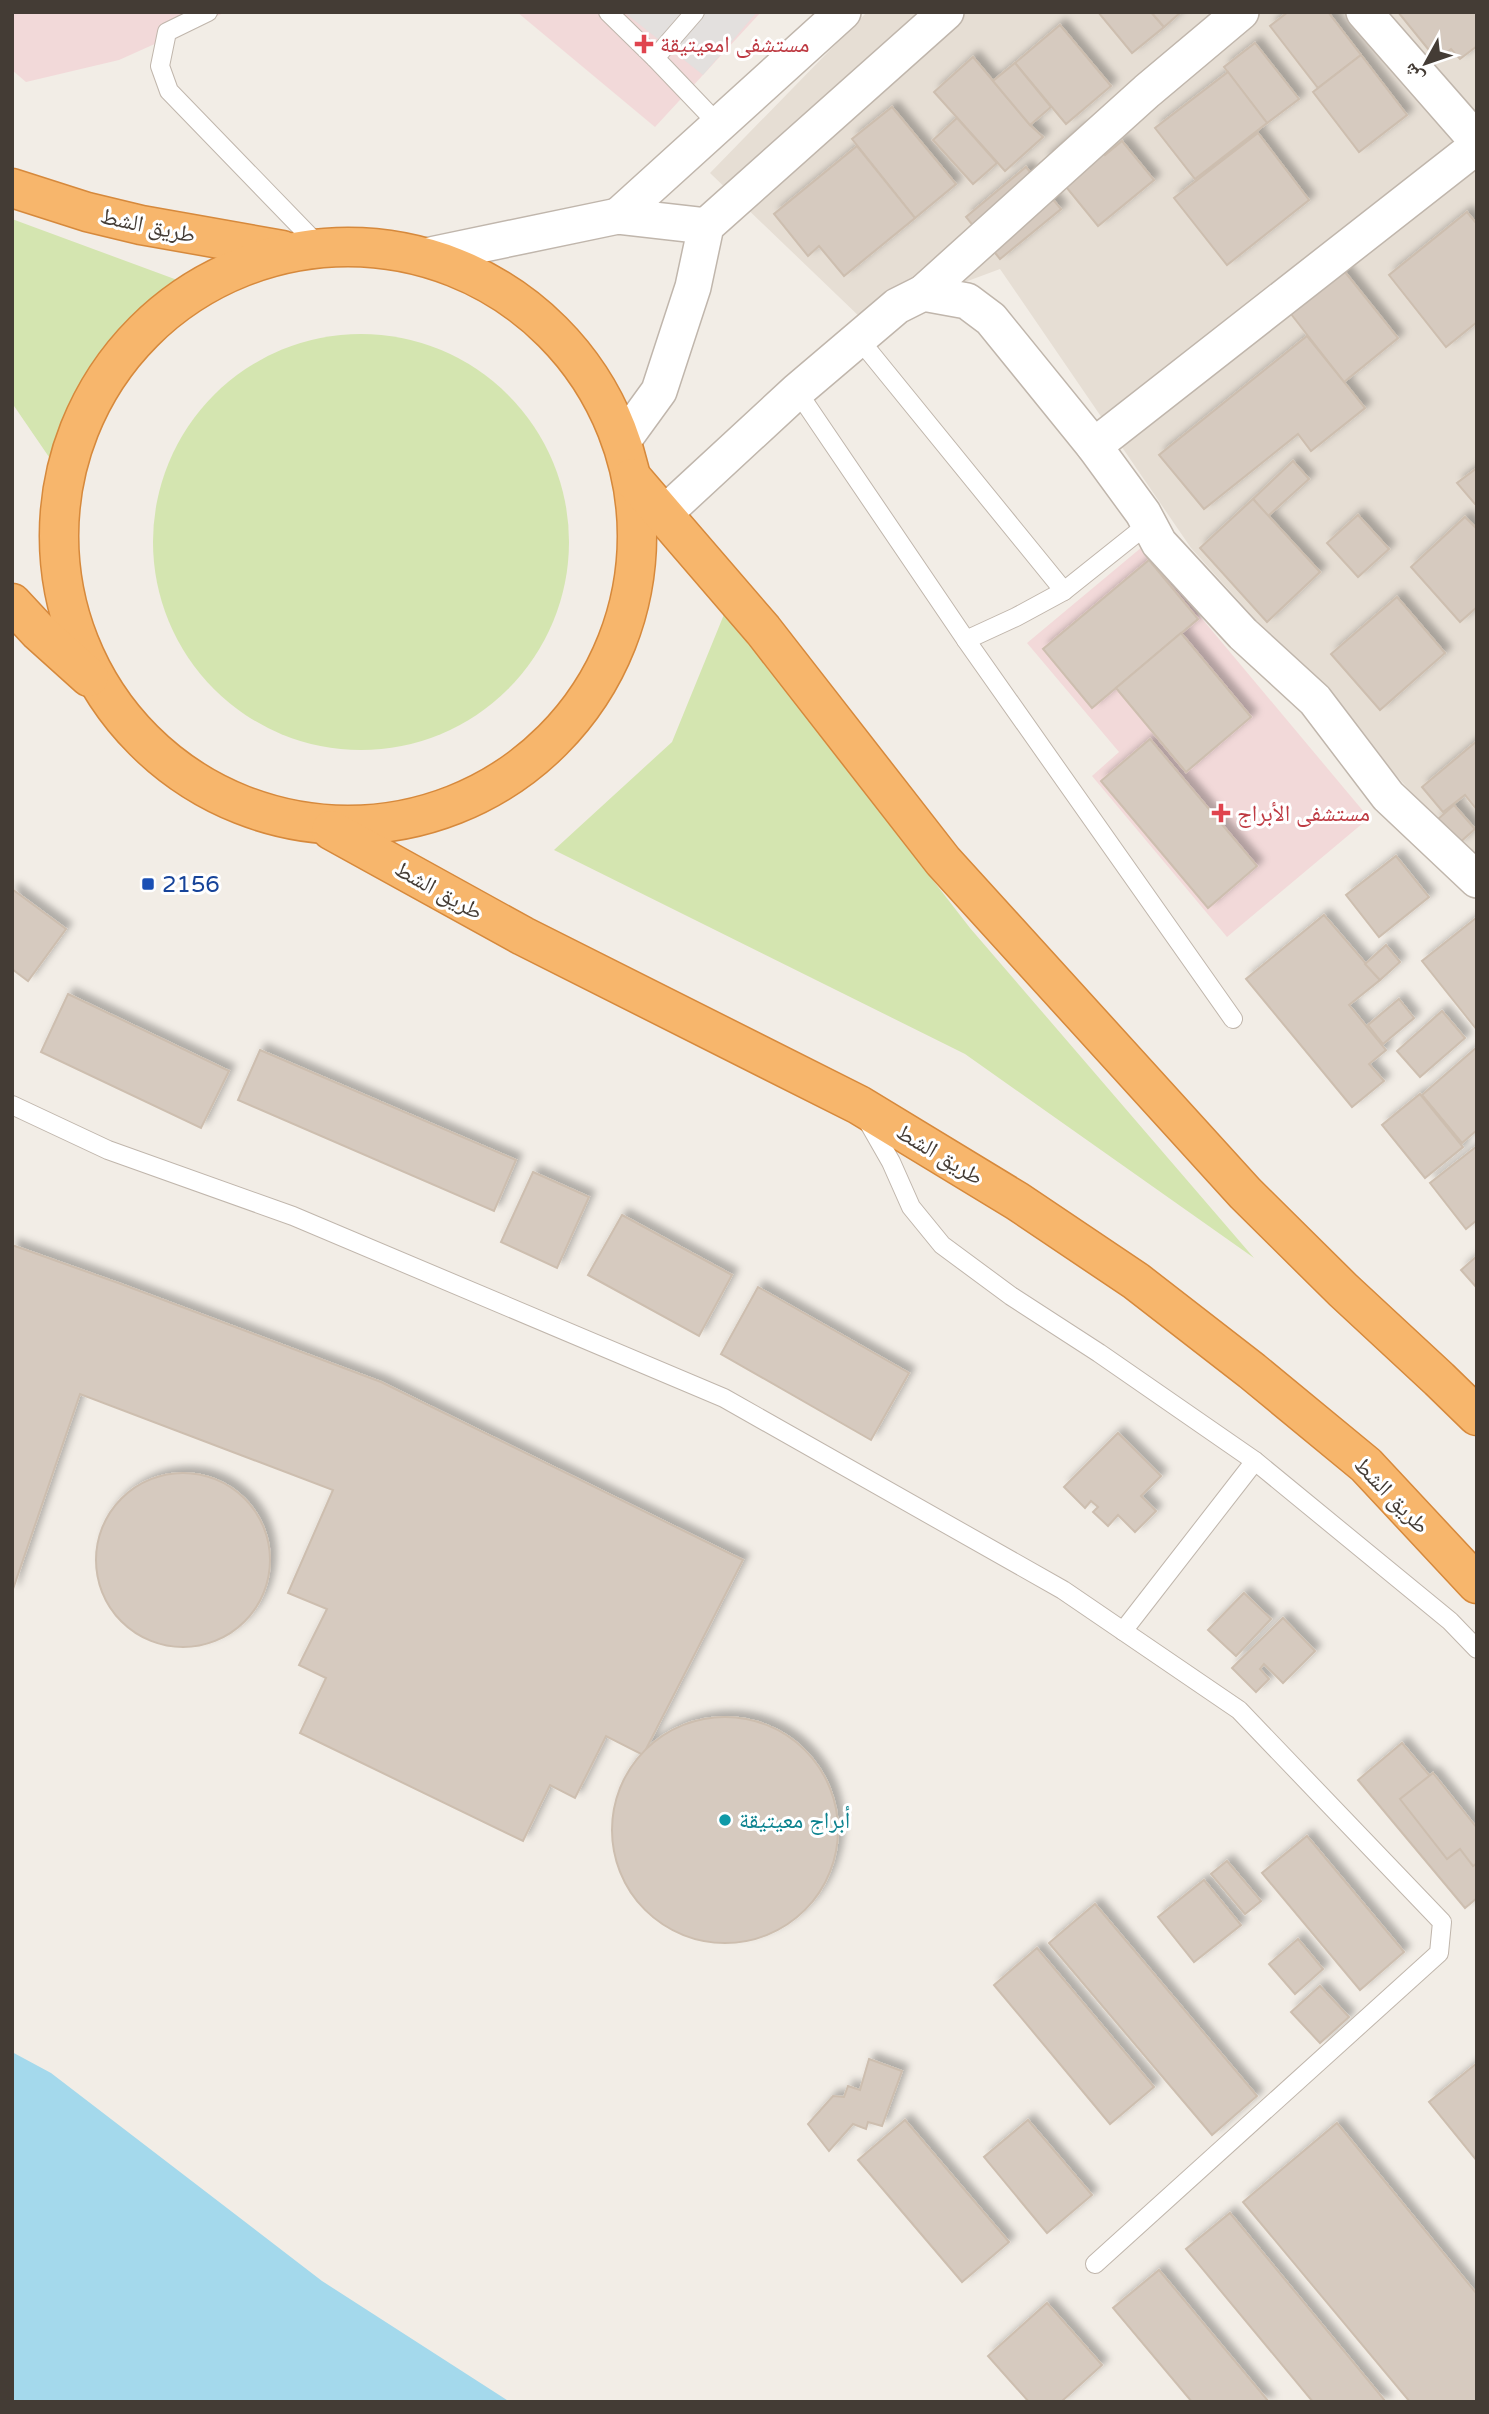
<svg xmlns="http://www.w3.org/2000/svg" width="1489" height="2414" font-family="'Varela Round','Noto Naskh Arabic',sans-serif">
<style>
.residential{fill:#e6ded4}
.medical{fill:#f2d9d9}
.green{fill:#d4e5b0}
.parking{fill:#e3e0de}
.water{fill:#a4d9ec}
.building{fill:#d6cabf;stroke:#cdbeaf;stroke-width:2;filter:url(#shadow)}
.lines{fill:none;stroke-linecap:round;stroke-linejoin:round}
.lane-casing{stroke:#c0b6ac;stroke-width:20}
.street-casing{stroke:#c0b6ac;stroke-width:38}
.highway-casing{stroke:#d6893c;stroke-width:41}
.lane{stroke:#fff;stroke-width:18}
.street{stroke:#fff;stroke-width:35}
.highway{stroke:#f7b66c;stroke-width:38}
.health-dot{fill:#e0444e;stroke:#fff;stroke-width:2.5}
.transit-dot{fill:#1a4fb4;stroke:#fff;stroke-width:2.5}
.culture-dot{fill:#0f9aa8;stroke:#fff;stroke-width:2.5}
.labels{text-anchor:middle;stroke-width:6;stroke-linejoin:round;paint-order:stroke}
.health-label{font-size:23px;fill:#be3a42;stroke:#fff;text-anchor:start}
.street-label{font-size:23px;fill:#443c35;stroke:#fff}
.transit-label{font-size:23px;fill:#164399;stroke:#fff;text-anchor:start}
.culture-label{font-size:23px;fill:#0d838f;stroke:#fff;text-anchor:start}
</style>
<defs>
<filter id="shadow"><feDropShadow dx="6" dy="-6" stdDeviation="3.5" flood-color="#0004"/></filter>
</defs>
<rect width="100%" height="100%" fill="#f2ede6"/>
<path class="residential" d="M867,12h610v853l-286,-317 -191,-279 -137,51 -153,-147z"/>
<g class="medical">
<path d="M12,12h214l-107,48 -93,22 -14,-12z"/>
<path d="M517,12h244l-106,115z"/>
<path d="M1142,547l227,271 -142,119 -135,-161 27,-24 -92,-109z"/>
</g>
<g class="green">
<path d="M12,219l168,62 -81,76 -50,100 -37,-54z"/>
<circle cx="361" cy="542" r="208"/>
<path d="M725,612l245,316 284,330 -289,-204 -411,-204 118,-108z"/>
</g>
<path class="parking" d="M624,12h133l-54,63z"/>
<path class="water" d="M12,2052l39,21 271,208 188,121h-498z"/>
<g class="building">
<path d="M1098,12h53l13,15 -32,26z"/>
<path d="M1151,12h30l-17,15z"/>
<path d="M1288,12h40l33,43 -43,33 -48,-62z"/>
<path d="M1398,12h79v34l-17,13 -9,-10 -14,11z"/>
<path d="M1060,25l51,61 -45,38 -51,-61z"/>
<path d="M1255,43l44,56 -32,24 -43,-56z"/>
<path d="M1361,55l46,60 -48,37 -46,-60z"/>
<path d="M973,57l57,68 13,12 -38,34 -71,-79z"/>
<path d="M1015,63l36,44 -21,18 -37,-44z"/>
<path d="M1228,72l39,51 -72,56 -40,-51z"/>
<path d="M892,107l64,77 -41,34 -63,-79z"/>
<path d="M957,118l40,45 -24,21 -40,-44z"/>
<path d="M1082,128l23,27 17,-14 32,39 -56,46 -54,-66z"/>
<path d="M1258,133l51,67 -82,65 -53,-67z"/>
<path d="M857,146l58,72 -71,58 -25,-30 -11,10 -34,-42z"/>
<path d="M1026,167l35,42 -61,50 -34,-42z"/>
<path d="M1467,212l10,12v98l-31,25 -57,-72z"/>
<path d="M1337,262l61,76 -54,44 -60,-77z"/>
<path d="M1307,336l58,72 -54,43 -13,-17 -94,75 -45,-54z"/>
<path d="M1293,461l16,18 -41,37 -15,-17z"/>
<path d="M1477,468v36h-2l-18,-21z"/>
<path d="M1253,499l67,73 -53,50 -67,-74z"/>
<path d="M1358,515l31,34 -31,28 -31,-34z"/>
<path d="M1465,517l12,12v78l-17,15 -49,-55z"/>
<path d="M1149,560l49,59 -106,89 -49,-59z"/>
<path d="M1397,597l48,56 -65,57 -49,-56z"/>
<path d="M1181,633l70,84 -65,55 -70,-84z"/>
<path d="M1150,739l107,127 -49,42 -107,-127z"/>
<path d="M1477,741v69l-12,-15 -22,17 -21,-25z"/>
<path d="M1454,805l21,24 -17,15 -21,-24z"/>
<path d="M1396,856l33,41 -50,40 -33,-42z"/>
<path d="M12,889l54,40 -38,52 -16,-12z"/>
<path d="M1324,915l56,65 -31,25 37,45 -17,14 15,17 -32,26 -106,-128z"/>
<path d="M1476,918l1,1v111l-55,-69z"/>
<path d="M1386,945l14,17 -20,18 -15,-16z"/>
<path d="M68,994l161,77 -28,57 -160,-76z"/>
<path d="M1399,999l15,19 -31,26 -15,-19z"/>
<path d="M1442,1011l23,27 -45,39 -23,-26z"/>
<path d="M1477,1047v83l-15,13 -40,-48z"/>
<path d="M260,1050l256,110 -22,51 -256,-111z"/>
<path d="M1420,1094l43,53 -38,31 -43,-53z"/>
<path d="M1477,1146v74l-11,9 -36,-46z"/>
<path d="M533,1172l56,25 -32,71 -56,-26z"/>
<path d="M622,1215l110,60 -33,61 -111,-61z"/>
<path d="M12,1245l109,39 260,98 362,178 -100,195 -37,-19 -31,62 -25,-13 -27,56 -223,-108 26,-55 -27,-13 28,-56 -39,-16 45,-103 -253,-96 -68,198z"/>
<path d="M1477,1256v32l-16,-18z"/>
<path d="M758,1287l151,86 -38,67 -150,-86z"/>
<path d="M1118,1433l43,43 -20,20 15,15 -21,21 -17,-17 -10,11 -15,-14 5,-5 -7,-6 -6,7 -21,-21z"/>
<circle cx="183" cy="1560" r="87"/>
<path d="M1244,1593l27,26 -35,37 -28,-26z"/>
<path d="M1283,1618l32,33 -32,32 -19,-19 -4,5 9,10 -13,13 -24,-24z"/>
<circle cx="725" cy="1830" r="113"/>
<path d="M1402,1743l75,89v66l-12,10 -107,-128z"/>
<path d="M1433,1773l44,55v35l-4,3 -13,-17 -13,10 -47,-60z"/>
<path d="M1307,1836l97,116 -44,38 -98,-117z"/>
<path d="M1227,1861l34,40 -16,13 -34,-40z"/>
<path d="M1204,1880l37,45 -47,37 -36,-45z"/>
<path d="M1095,1904l162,192 -45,39 -163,-192z"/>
<path d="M1298,1939l25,30 -28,25 -26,-30z"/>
<path d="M1037,1948l117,139 -44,37 -116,-139z"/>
<path d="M1320,1986l29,31 -29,26 -29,-31z"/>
<path d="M869,2059l33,12 -20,55 -14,-4 -2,7 -13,-5 -24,27 -21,-27 25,-28 11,1 4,-11 12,4z"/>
<path d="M1477,2063v98l-48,-59z"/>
<path d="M905,2120l104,122 -47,40 -104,-122z"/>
<path d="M1028,2120l64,75 -45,38 -63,-76z"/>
<path d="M1337,2123l140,171v108h-67l-167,-200z"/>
<path d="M1230,2213l156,189h-73l-127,-153z"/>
<path d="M1159,2270l110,132h-77l-79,-94z"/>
<path d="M1047,2303l55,62 -41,37h-32l-41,-46z"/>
</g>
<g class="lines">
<defs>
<g id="lane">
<path d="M208,12l-41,20 -7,34 9,25 154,159"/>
<path d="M608,12l47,46 40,-46"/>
<path d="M655,58l64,67"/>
<path d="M859,339l205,252"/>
<path d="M797,391l169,249 50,-23 48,-26 84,-67"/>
<path d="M966,640l267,379"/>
<path d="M12,1105l96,45 185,66 431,182 339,192 176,120 203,212 -3,31 -344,311"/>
<path d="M867,1120l24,42 20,45 31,38 69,51 88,57 156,108 195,160 27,28"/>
<path d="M1123,1631l132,-170"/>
</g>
<g id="street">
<path d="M1364,12l113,129"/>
<path d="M618,216l225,-204"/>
<path d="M426,256l192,-40 88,10"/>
<path d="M923,293l224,-202 94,-79"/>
<path d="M622,442l37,-51 34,-104 13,-61 240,-214"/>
<path d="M1094,446l383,-300"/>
<path d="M665,513l132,-122 100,-85 26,-13 44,8 24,18 103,127 49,67 16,30 84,91 72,66 73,96 89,84"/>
</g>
<g id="highway">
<path d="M12,188l75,24 54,13 141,25"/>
<circle cx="348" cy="536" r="289"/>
<path d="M632,478l131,152 180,231 302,332 98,97 96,89 38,37"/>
<path d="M12,603l27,29 50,45"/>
<path d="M331,830l192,106 336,169 158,96 119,80 116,90 114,94 111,119"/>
</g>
</defs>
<use href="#lane" class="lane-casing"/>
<use href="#street" class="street-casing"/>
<use href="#highway" class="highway-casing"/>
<use href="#lane" class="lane"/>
<use href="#street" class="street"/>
<use href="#highway" class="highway"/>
</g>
<g class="health-dot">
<path d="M640.5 33.5h7v7h7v7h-7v7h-7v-7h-7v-7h7z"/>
<path d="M1217.5 802.5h7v7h7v7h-7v7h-7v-7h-7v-7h7z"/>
</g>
<rect class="transit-dot" x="141" y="877" width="14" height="14" rx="3.5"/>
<circle class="culture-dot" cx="725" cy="1820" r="7"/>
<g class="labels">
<g class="health-label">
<text x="660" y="52">مستشفى امعيتيقة</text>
<text x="1237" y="821">مستشفى الأبراج</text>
</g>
<g class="street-label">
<text transform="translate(148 225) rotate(12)" y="8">طريق الشط</text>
<text transform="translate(439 890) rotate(29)" y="8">طريق الشط</text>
<text transform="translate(940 1154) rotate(31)" y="8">طريق الشط</text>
<text transform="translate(1392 1495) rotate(46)" y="8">طريق الشط</text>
</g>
<g class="transit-label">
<text x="162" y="892">2156</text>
</g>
<g class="culture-label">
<text x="739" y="1828">أبراج معيتيقة</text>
</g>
</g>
<rect width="1489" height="2414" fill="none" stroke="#443c35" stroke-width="28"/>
<g transform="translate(1426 63) rotate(230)" stroke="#ffffff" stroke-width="5" paint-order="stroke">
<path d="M0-5L12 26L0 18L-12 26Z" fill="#443c35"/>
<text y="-10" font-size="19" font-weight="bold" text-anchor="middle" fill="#443c35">ش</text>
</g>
</svg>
